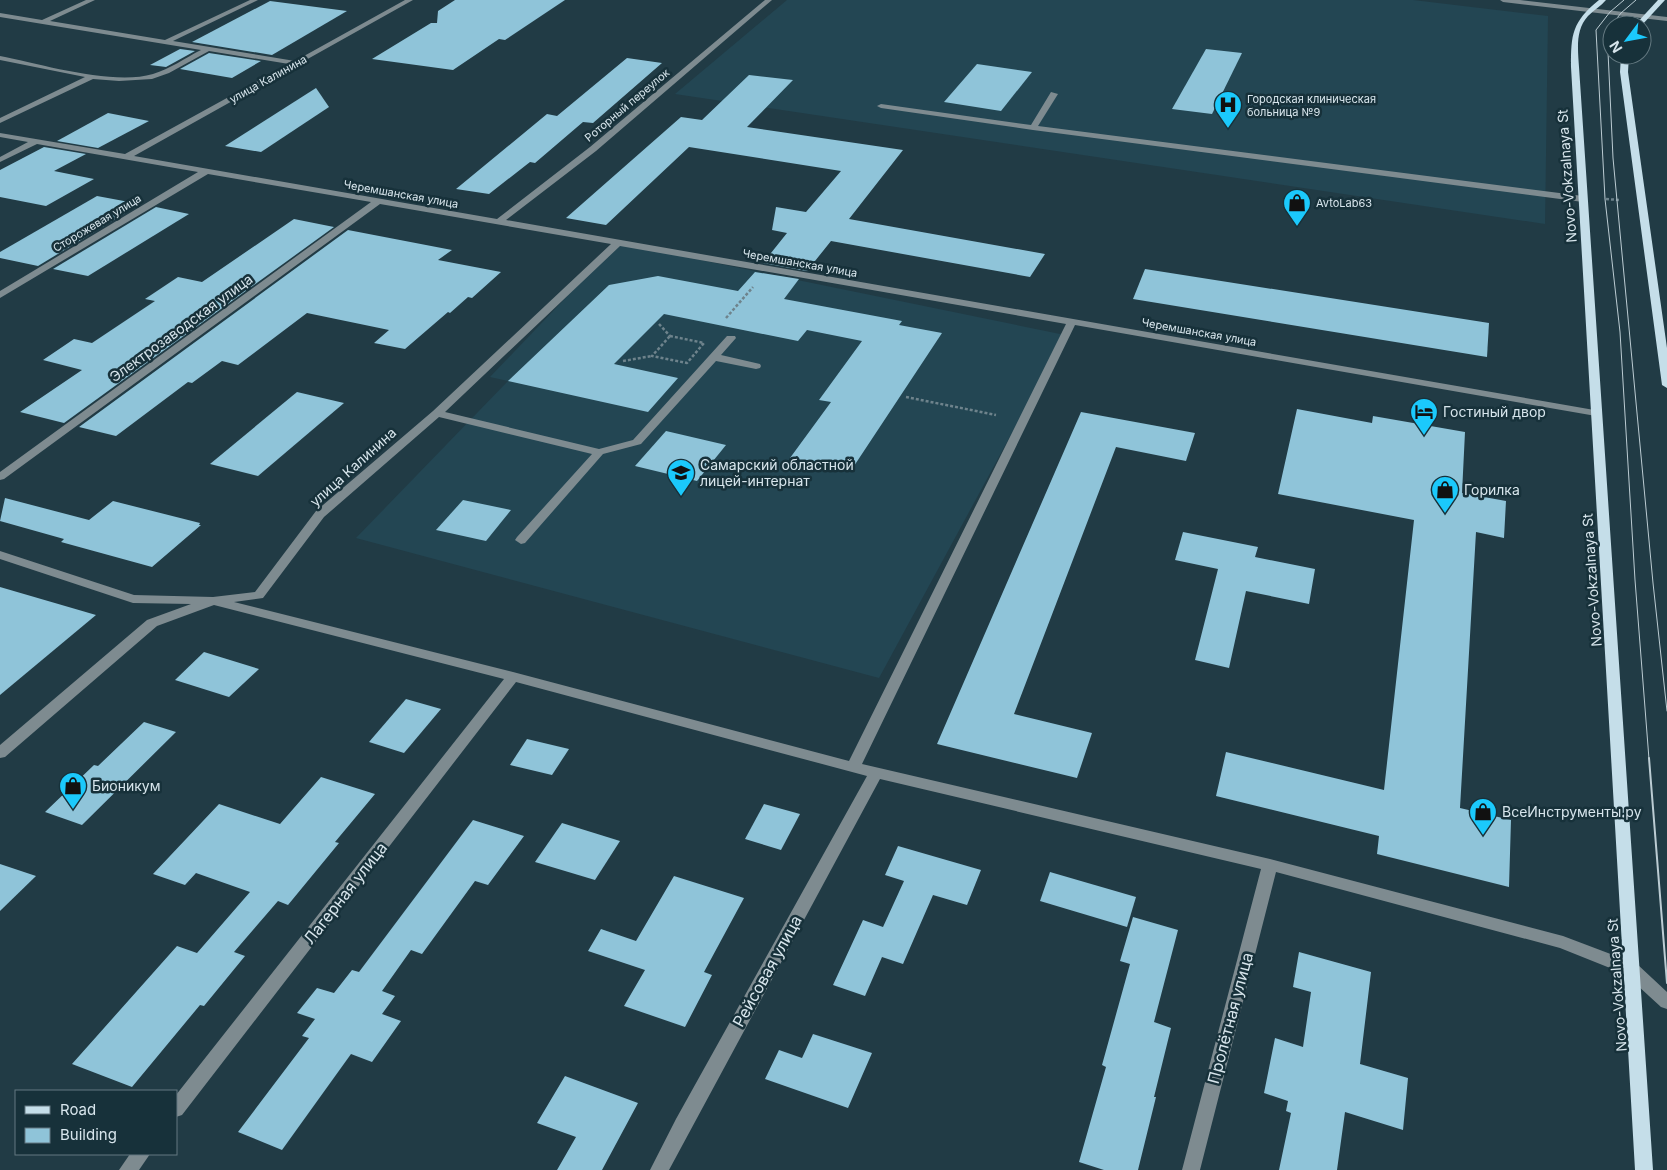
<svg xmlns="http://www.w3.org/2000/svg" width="1667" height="1170" font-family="Inter,sans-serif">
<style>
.built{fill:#234653}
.building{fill:#8fc4d9}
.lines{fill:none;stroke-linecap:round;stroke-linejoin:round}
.path{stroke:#6e838c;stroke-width:2.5;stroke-dasharray:3 2;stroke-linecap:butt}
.minor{fill:#7e8b90;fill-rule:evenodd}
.major{fill:#c5dee9;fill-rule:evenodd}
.tram-far1{stroke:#bcccd3;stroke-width:1}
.tram{stroke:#bcccd3;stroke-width:2}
.labels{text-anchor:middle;stroke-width:5;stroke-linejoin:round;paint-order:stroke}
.far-street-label{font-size:11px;fill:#d7e5ec;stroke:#17313a}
.far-poi-label{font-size:11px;fill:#d7e5ec;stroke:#17313a;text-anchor:start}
.street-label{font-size:14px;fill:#d7e5ec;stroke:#17313a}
.poi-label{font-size:14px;fill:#d7e5ec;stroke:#17313a;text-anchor:start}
.near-street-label{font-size:16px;fill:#d7e5ec;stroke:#17313a}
</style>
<rect width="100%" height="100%" fill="#213b45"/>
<g class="built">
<path d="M787,0h626l135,16 -3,208 -870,-130z"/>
<path d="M618,243l447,92 -186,343 -523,-140 152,-157 -18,-4z"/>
</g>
<g class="building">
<path d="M455,0h110l-60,40 -6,-1 -46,31 -81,-11 59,-36h6l1,-12z"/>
<path d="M270,1l77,10 -75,44 -80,-13z"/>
<path d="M180,49l15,2 -29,16 -16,-2z"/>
<path d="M1206,49l36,4 -30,61 -40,-5z"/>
<path d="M209,53l52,8 -29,17 -52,-9z"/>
<path d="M627,58l35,5 -69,60 -10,-1 -48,41 -5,-1 -41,32 -33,-5 91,-75 10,2z"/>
<path d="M977,64l55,8 -31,39 -57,-9z"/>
<path d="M749,75l44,5 -46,47 156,23 -54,69 196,35 -15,23 -199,-36 -24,30 -44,-8 24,-30 -15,-3 4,-23 30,5 35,-41 -152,-24 -83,78 -40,-7 115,-101 21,3z"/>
<path d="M316,88l13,19 -68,45 -36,-6z"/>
<path d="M108,113l41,8 -51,27 -41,-7z"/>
<path d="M44,147l42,7 -32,17 40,8 -48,27 -46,-9v-27z"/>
<path d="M97,196l43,8 -102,62 -38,-8v-6z"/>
<path d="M156,207l33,7 -101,62 -35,-7z"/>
<path d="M294,219l40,8 -270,196 -44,-11 62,-42 -39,-10 31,-21 18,4 63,-42 -10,-2 33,-22 24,5z"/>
<path d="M348,230l104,20 -14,10 63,12 -29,26 -4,-1 -18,16 -2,-1 -43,37 -31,-6 15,-13 -82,-17 -69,52 -16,-4 -30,22 -4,-1 -72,54 -37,-9z"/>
<path d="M1145,269l344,54 -2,34 -354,-58z"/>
<path d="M755,272l44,7 -15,20 118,22 -3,4 43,8 -88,133 -27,-6 -3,6 -34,-8 41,-56 -12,-2 43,-59 -55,-11 -9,11 -134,-27 -50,50 64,14 -30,34 -140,-31 101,-96 49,-9 80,15z"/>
<path d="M297,392l47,11 -86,73 -48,-12z"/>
<path d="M1297,409l75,14 1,-7 92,16 -3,61 44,8 -2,37 -28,-6 -16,276 51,12 -2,67 -132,-33 2,-18 -163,-40 10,-44 158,38 30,-270 -136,-26z"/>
<path d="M1081,412l114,21 -9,28 -70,-14 -102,267 78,19 -15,45 -140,-34z"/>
<path d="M666,431l60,14 -29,36 -62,-15z"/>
<path d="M5,498l84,22 24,-19 87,22 -1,2h2l-49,42 -91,-25 3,-3 -64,-18z"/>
<path d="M463,500l48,10 -25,31 -50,-11z"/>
<path d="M1183,532l75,15 -3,10 60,12 -6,35 -63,-13 -17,77 -34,-8 23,-91 -43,-9z"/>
<path d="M0,587l96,28 -96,80z"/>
<path d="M204,652l55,17 -30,28 -54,-17z"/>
<path d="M406,699l35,10 -37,44 -35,-11z"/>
<path d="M144,722l32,10 -94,93 -37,-13 49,-47 4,1z"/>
<path d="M527,739l42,10 -17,26 -42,-10z"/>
<path d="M321,777l54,17 -40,48 4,1 -51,62 -10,-4 -44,51 11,4 -41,50 -4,-1 -68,82 -60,-23 105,-118 20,7 53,-61 -54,-19 -11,12 -32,-11 66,-70 61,20z"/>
<path d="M764,804l36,10 -19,36 -36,-11z"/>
<path d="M473,820l51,16 -36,49 -13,-4 -53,73 -11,-4 -29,41 13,5 -13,18 19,7 -29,41 -21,-8 -69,96 -44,-18 71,-94 -7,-2 13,-17 -18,-6 20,-25 17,5 18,-23 7,2z"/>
<path d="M562,823l58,18 -25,39 -60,-18z"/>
<path d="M898,846l83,24 -14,35 -34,-10 -30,69 -21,-7 -17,39 -32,-11 30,-65 20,7 21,-46 -19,-6z"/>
<path d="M0,864l36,12 -36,35z"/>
<path d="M1050,872l86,25 -9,30 -87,-26z"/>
<path d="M674,876l70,22 -40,74 8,3 -27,52 -61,-21 21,-36 -57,-19 13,-22 35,12z"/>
<path d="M1133,917l45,13 -24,92 17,6 -17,69h2l-18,73h-34l-25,-8 27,-95 -4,-2 28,-101 -10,-3z"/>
<path d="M1299,952l72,20 -11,92 48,14 -5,52 -58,-18 -8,58h-58l12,-57 -5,-2 2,-10 -24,-8 11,-55 28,9 8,-55 -18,-5z"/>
<path d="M813,1034l59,19 -24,55 -83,-29 14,-29 23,8z"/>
<path d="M565,1076l73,27 -36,67h-45l19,-33 -39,-14z"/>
</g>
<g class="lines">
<g class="path">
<path d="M1606,199l13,1"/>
<path d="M726,318l27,-31"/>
<path d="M659,324l11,12"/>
<path d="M670,336l34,7 -17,20 -35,-7z"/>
<path d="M623,361l29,-5"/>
<path d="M906,397l90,18"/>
</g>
<g class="minor">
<path d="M86,0h9l-45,21 115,19 85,-40h8l-85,41 122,20 110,-61h8l-279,156 363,63 93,-72 175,-147h7l-176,151 -90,69 1094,191 1,2 -1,2 -4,1 -521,-91 -213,439 408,95 293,77 74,28 30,28v17l-6,-2 -36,-33 -65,-26 -284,-76 -76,298h-18l79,-301 -381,-90 -211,391h-19l26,-51 191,-343 -351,-94 -334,433 -6,2v-22l328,-416 -290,-74 -57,21 -152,131 -5,1v-13l147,-125 44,-16 -58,-1 -133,-44v-8l134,44 79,2 42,-5 61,-81 117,-100 178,-167 -231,-40 -376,275 -4,1v-8l371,-270 -163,-28 -208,124v-7l198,-119 -161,-28 -37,18v-5l28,-15 -28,-5v-4l125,21 164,-90 -80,-13 -40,22 -17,6 -33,2 -26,-2 -93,44v-5l85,-41 -85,-17v-4c41,8 113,30 153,18 17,-5 32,-16 48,-24l-201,-33v-4l42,7zM620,246l446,78 -217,437 -336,-89 -279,-70 29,-4 61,-81 115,-100 153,37 -75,83 -2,3 6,4 4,-1 78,-89 38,-10 75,-83 40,8 4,-1 1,-2 -1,-2 -39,-9 15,-17 -1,-2h-8l-94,104 -34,9 -154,-37z"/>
<path d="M1500,0h20l147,17v4l-164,-19z"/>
<path d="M1051,92l7,2 -20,32 545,70 4,3 -4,3 -550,-72 -152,-22 -4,-2 4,-2 150,21z"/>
<path d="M130,1154h20l-11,16h-20z"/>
</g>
<g class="major">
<path d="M1599,0h7c-5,6 -12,10 -18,16 -13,14 -10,34 -9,51l74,1103h-18l-64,-1103c0,-33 1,-45 28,-67z"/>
<path d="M1658,0h7l-23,25h-7z"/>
<path d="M1621,55h8l-1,17 39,276v40l-5,-3 -42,-313z"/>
</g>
<g class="tram-far1">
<path d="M1624,0l-14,12 -14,18 9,169 15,133 15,248 14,179"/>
<path d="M1636,0l-15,13 -14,18 6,127 40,425 14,128"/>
</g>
<path class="tram" d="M1649,758l18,225"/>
</g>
<defs>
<symbol id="hospital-pin" viewBox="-11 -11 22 30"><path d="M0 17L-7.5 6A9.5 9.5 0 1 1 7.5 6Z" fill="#1bc9fc" stroke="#17313a"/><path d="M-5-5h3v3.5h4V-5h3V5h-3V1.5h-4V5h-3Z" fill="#111"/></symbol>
<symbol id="shop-pin" viewBox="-11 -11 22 30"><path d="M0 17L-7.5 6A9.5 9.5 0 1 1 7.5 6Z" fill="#1bc9fc" stroke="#17313a"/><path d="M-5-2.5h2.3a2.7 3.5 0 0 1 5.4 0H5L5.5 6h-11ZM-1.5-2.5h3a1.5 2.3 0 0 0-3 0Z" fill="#111"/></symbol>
<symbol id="hotel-pin" viewBox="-11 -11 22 30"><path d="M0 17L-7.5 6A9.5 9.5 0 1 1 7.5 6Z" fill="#1bc9fc" stroke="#17313a"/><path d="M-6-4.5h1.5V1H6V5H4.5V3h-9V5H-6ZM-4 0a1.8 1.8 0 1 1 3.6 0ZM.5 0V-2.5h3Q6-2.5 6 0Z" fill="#111"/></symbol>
<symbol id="school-pin" viewBox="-11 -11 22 30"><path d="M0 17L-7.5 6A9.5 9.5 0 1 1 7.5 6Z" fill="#1bc9fc" stroke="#17313a"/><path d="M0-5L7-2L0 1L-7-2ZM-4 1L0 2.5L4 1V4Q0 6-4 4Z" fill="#111"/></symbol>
</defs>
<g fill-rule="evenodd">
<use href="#hospital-pin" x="1212" y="89" width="32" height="43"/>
<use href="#shop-pin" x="1281" y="187" width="32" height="43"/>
<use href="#hotel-pin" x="1408" y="396" width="32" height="43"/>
<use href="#school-pin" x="665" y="457" width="32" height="43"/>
<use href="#shop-pin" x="1429" y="474" width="32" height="43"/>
<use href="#shop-pin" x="57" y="770" width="32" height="43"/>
<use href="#shop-pin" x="1467" y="796" width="32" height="43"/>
</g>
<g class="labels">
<g class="far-street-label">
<text transform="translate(268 79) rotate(-29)" y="4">улица Калинина</text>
<text transform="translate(627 105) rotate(-40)" y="4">Роторный переулок</text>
<text transform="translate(401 194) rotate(10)" y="4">Черемшанская улица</text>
<text transform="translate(97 223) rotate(-31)" y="4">Сторожевая улица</text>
<text transform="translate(800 263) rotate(10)" y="4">Черемшанская улица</text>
<text transform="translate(1199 332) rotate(10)" y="4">Черемшанская улица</text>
</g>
<g class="far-poi-label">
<text x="1247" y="103">Городская клиническая<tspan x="1247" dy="13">больница №9</tspan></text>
<text x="1316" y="207">AvtoLab63</text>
</g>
<g class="street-label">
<text transform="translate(1567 176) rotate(-94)" y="5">Novo-Vokzalnaya St</text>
<text transform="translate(181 328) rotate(-36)" y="5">Электрозаводская улица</text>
<text transform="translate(353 467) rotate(-42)" y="5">улица Калинина</text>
<text transform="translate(1592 580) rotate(-94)" y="5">Novo-Vokzalnaya St</text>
<text transform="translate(1617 985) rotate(-94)" y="5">Novo-Vokzalnaya St</text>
</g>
<g class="poi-label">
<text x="1443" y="417">Гостиный двор</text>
<text x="700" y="470">Самарский областной<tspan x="700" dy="16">лицей-интернат</tspan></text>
<text x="1464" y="495">Горилка</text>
<text x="92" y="791">Бионикум</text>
<text x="1502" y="817">ВсеИнструменты.ру</text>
</g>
<g class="near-street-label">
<text transform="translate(345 893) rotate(-52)" y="6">Лагерная улица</text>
<text transform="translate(767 971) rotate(-61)" y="6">Рейсовая улица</text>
<text transform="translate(1230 1018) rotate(-75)" y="6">Пролётная улица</text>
</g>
</g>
<rect x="15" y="1090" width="162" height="65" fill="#17313a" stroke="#647981"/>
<rect x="25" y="1106" width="25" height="8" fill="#c5dee9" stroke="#647981"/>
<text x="60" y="1115" font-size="15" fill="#d7e5ec">Road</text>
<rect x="25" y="1128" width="25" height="15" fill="#8fc4d9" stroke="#647981"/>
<text x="60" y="1140" font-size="15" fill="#d7e5ec">Building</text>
<g transform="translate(1627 40) rotate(238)"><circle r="24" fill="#17313a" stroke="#647981"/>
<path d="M0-4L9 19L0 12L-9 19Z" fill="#1bc9fc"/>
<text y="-8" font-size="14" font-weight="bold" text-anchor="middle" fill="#d7e5ec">N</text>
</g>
</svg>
